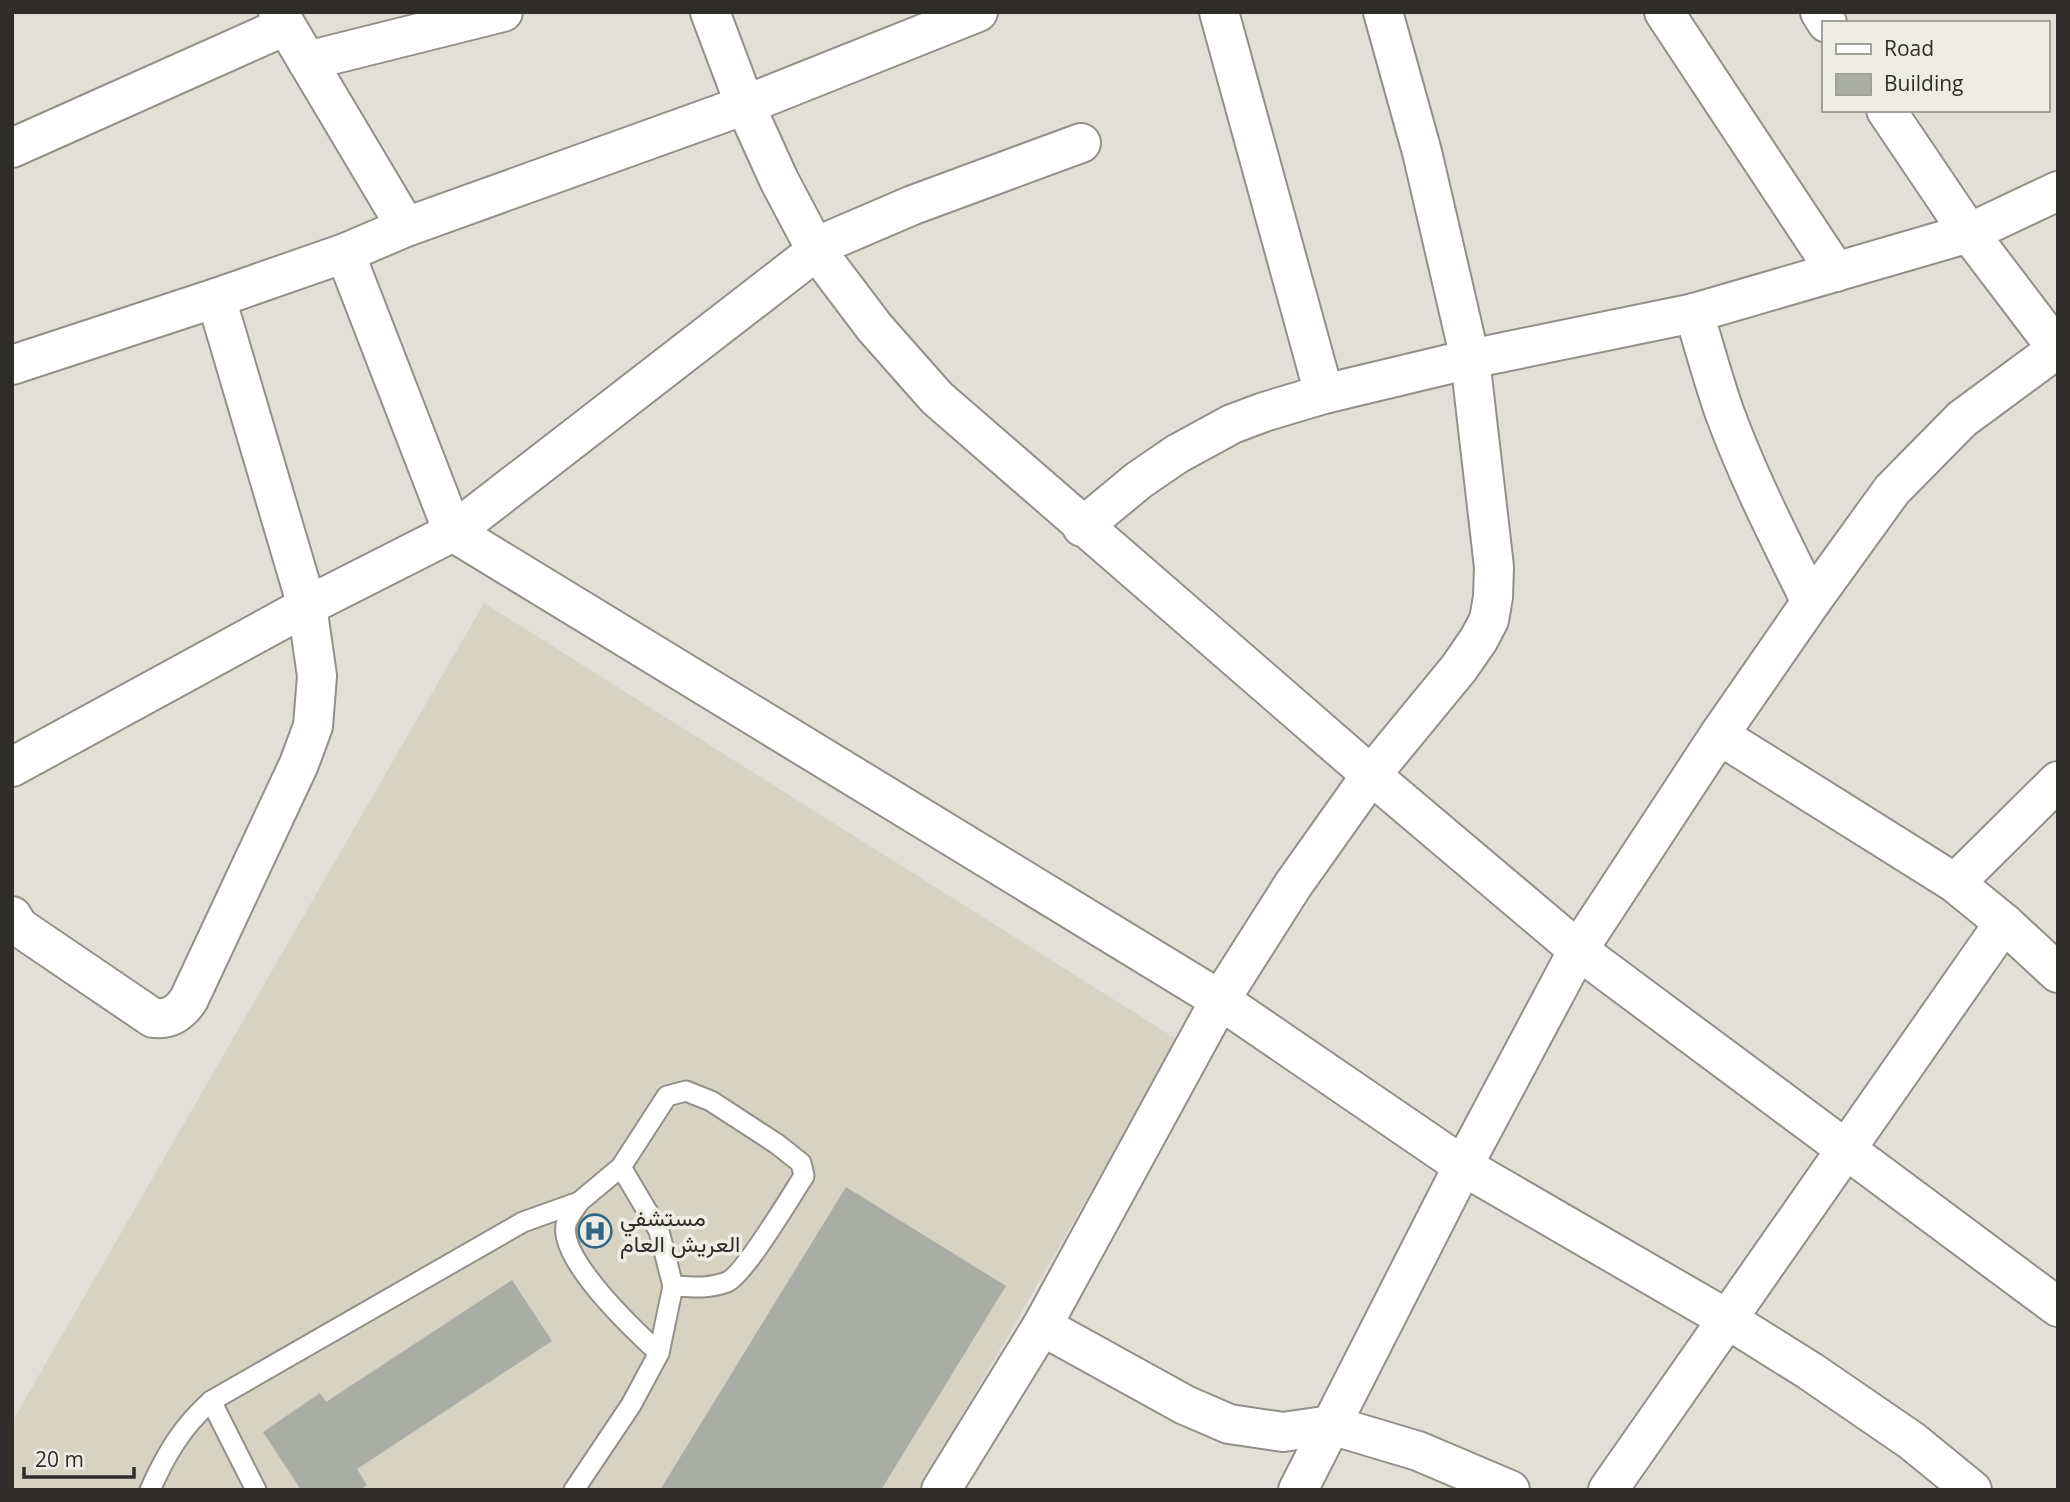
<svg xmlns="http://www.w3.org/2000/svg" width="2070" height="1502" font-family="'Open Sans',Vazirmatn,sans-serif">
<style>
.built{fill:#d6d3c3}
.building{fill:#a9ada4}
.lines{fill:none;stroke-linecap:round;stroke-linejoin:round}
.lane-casing{stroke:#929088;stroke-width:23}
.street-casing{stroke:#929088;stroke-width:42}
.lane{stroke:#fff;stroke-width:19}
.street{stroke:#fff;stroke-width:38}
.labels{text-anchor:middle;stroke-width:7;stroke-linejoin:round;paint-order:stroke}
.poi-label{font-size:23px;fill:#2e2d2a;stroke:#eeede3;text-anchor:start}
</style>
<rect width="100%" height="100%" fill="#e1dfd6"/>
<path class="built" d="M484,603l694,437 -259,450h-907v-68z"/>
<g class="building">
<path d="M846,1187l160,99 -125,204h-221z"/>
<path d="M512,1280l40,61 -195,128 10,16 -7,5h-59l-38,-58 57,-39 6,9z"/>
</g>
<g class="lines">
<defs>
<g id="lane">
<path d="M579,1202c-4,7 -12,16 -13,23 -7,35 69,106 93,128"/>
<path d="M211,1401l45,89"/>
<path d="M150,1490c16,-36 32,-63 61,-89l312,-179 56,-20 42,-35 46,-71 19,-5 25,10 66,43 24,19 3,13c-13,20 -60,99 -77,106 -18,7 -36,5 -54,4"/>
<path d="M574,1490l57,-85 28,-52 14,-67 -14,-55 -38,-64"/>
</g>
<g id="street">
<path d="M278,12l128,215"/>
<path d="M710,12l35,93 34,75 37,70 59,78 62,70 434,377 207,175 480,357"/>
<path d="M1219,12l105,382"/>
<path d="M1664,12l172,260"/>
<path d="M1820,12l7,11"/>
<path d="M307,61l196,-49"/>
<path d="M1886,110l83,123 89,117"/>
<path d="M12,148l273,-122"/>
<path d="M345,253l108,279 767,468 243,166 264,153 83,52 102,70 60,49"/>
<path d="M1694,313c10,33 19,66 30,98 24,66 56,128 87,191"/>
<path d="M12,365l204,-67 129,-45 61,-26 339,-122 233,-93"/>
<path d="M1082,527l57,-47 38,-26 55,-30 32,-12 60,-18 146,-35 224,-46 275,-80 89,-42"/>
<path d="M1719,735l236,148 49,40 54,50"/>
<path d="M12,767l295,-161 146,-74 376,-291 84,-36 168,-62"/>
<path d="M1955,883l103,-102"/>
<path d="M12,916l7,11 134,91c17,2 27,-5 36,-19l110,-235 14,-38 4,-50 -10,-70 -91,-308"/>
<path d="M1042,1326l143,79 44,19 54,8 48,-7 87,26 92,39"/>
<path d="M941,1490l101,-164 178,-326 73,-115 78,-110 88,-107 20,-29 10,-19 4,-23 1,-30 -24,-208 -48,-207 -39,-140"/>
<path d="M1298,1490l165,-324 115,-216 141,-215 92,-133 81,-112 70,-71 95,-70"/>
<path d="M1608,1490l396,-567"/>
</g>
</defs>
<use href="#lane" class="lane-casing"/>
<use href="#street" class="street-casing"/>
<use href="#lane" class="lane"/>
<use href="#street" class="street"/>
</g>
<defs>
<symbol id="hospital-ring" viewBox="-11 -11 22 22"><circle r="9.5" fill="#eeede3" stroke="#326883" stroke-width="1.5"/><path d="M-5-5h3v3.5h4V-5h3V5h-3V1.5h-4V5h-3Z" fill="#326883"/></symbol>
</defs>
<g fill-rule="evenodd">
<use href="#hospital-ring" x="576" y="1212" width="38" height="38"/>
</g>
<g class="labels">
<g class="poi-label">
<text x="620" y="1226">مستشفي<tspan x="620" dy="26">العريش العام</tspan></text>
</g>
</g>
<rect width="2070" height="1502" fill="none" stroke="#2e2d2a" stroke-width="28"/>
<rect x="1822" y="21" width="228" height="91" fill="#eeede3" stroke="#a1a099" stroke-width="2"/>
<rect x="1836" y="44" width="35" height="10" fill="#ffffff" stroke="#a1a099" stroke-width="2"/>
<text x="1884" y="56" font-size="21" fill="#2e2d2a">Road</text>
<rect x="1836" y="74" width="35" height="21" fill="#a9ada4" stroke="#a1a099" stroke-width="2"/>
<text x="1884" y="91" font-size="21" fill="#2e2d2a">Building</text>
<path d="M24 1467v10h110v-10" fill="none" stroke="#2e2d2a" stroke-width="3.5"/>
<text x="35" y="1467" font-size="21" fill="#2e2d2a" stroke="#eeede3" stroke-width="5" paint-order="stroke">20 m</text>
</svg>
